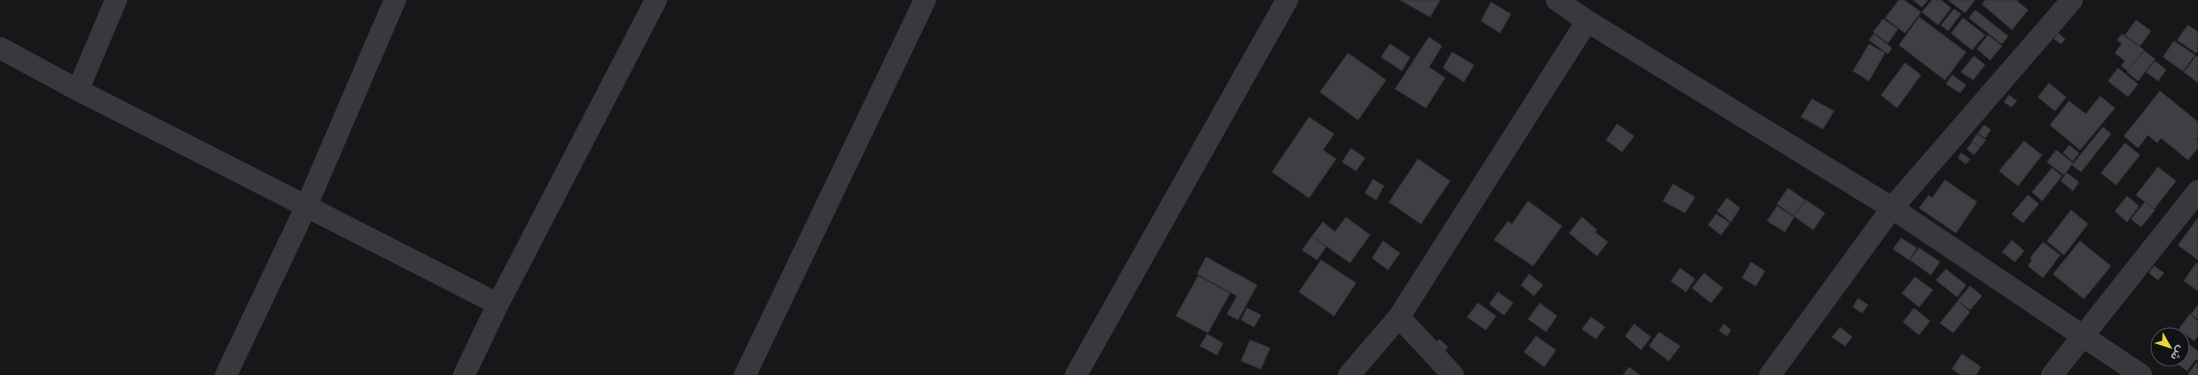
<svg xmlns="http://www.w3.org/2000/svg" width="2198" height="375" font-family="Poppins,'Noto Sans Arabic',sans-serif">
<style>
.building{fill:#3f3f43;stroke:#323135}
.lines{fill:none;stroke-linecap:round;stroke-linejoin:round}
.minor{stroke:#39383e;stroke-width:22}
</style>
<rect width="100%" height="100%" fill="#171719"/>
<g class="building">
<path d="M1400,0h40l-10,17z"/>
<path d="M1899,0h5l17,12 -16,21 -20,-15z"/>
<path d="M1913,0h15l-6,7z"/>
<path d="M1932,0h9l10,8 -13,17 -16,-13z"/>
<path d="M1948,0h27l-10,13z"/>
<path d="M1985,0h31l12,10 -16,20 -30,-26z"/>
<path d="M1491,2l20,12 -11,19 -19,-12z"/>
<path d="M1954,9l7,5 -13,17 -7,-6z"/>
<path d="M1975,10l33,26 -6,8 -33,-26z"/>
<path d="M1919,17l47,35 -21,28 -46,-35z"/>
<path d="M1963,18l22,17 -13,15 -21,-17z"/>
<path d="M1883,19l15,10 -10,14 -15,-11z"/>
<path d="M2136,20l15,11 -11,15 -15,-11z"/>
<path d="M2188,25l10,7v19l-2,2 -19,-13z"/>
<path d="M2058,33l7,6 -4,5 -7,-5z"/>
<path d="M1874,34l18,14 -4,6 -19,-14z"/>
<path d="M2122,34l22,16 -16,21 -7,-5 4,-5 -10,-8 7,-10 -5,-3z"/>
<path d="M1988,35l14,11 -12,14 -13,-11z"/>
<path d="M1429,37l13,9 -13,21 16,11 -19,30 -31,-19z"/>
<path d="M2174,41l21,14 -12,16 -20,-14z"/>
<path d="M1390,44l20,13 -8,14 -21,-14z"/>
<path d="M1869,44l16,9 -16,28 -16,-10z"/>
<path d="M2144,51l11,8 -17,22 -11,-9z"/>
<path d="M1452,52l22,13 -10,17 -21,-14z"/>
<path d="M1348,53l38,27 -28,40 -38,-28z"/>
<path d="M1974,56l11,9 -12,15 -12,-8z"/>
<path d="M2196,56l2,1v26l-14,-11z"/>
<path d="M2155,61l11,9 -8,11 -12,-9z"/>
<path d="M1905,63l16,12 -24,33 -16,-13z"/>
<path d="M2118,68l20,16 -10,13 -20,-16z"/>
<path d="M1952,75l14,10 -6,8 -14,-9z"/>
<path d="M2049,83l17,14 -11,14 -17,-14z"/>
<path d="M2160,91l38,31v15l-2,2 2,2v7l-10,12 -27,-22 -4,5 -9,-8 -10,13 -14,-12z"/>
<path d="M2009,95l8,6 -6,6 -7,-5z"/>
<path d="M2100,96l15,12 -35,42 -30,-25 19,-24 17,13z"/>
<path d="M1812,99l22,12 -11,18 -22,-12z"/>
<path d="M1309,117l25,17 -11,16 13,9 -27,39 -37,-26z"/>
<path d="M1617,124l17,12 -12,16 -16,-12z"/>
<path d="M1984,125l7,5 -6,8 -7,-5z"/>
<path d="M2103,127l8,7 -30,38 -9,-7z"/>
<path d="M1977,134l9,6 -6,7 -8,-6z"/>
<path d="M2024,141l18,14 -24,31 -19,-15z"/>
<path d="M1972,142l8,5 -6,8 -7,-6z"/>
<path d="M2125,143l15,12 -24,30 -15,-12z"/>
<path d="M2069,145l10,8 -6,8 -10,-8z"/>
<path d="M1351,148l14,10 -9,13 -14,-9z"/>
<path d="M2056,150l17,13 -9,12 -17,-13z"/>
<path d="M1961,153l9,6 -4,5 -8,-6z"/>
<path d="M1418,159l32,22 -29,43 -32,-22z"/>
<path d="M2158,167l18,14 -22,28 -18,-14z"/>
<path d="M2052,168l10,8 -20,25 -10,-9z"/>
<path d="M2067,173l12,9 -6,9 -12,-10z"/>
<path d="M1373,179l11,7 -8,14 -11,-7z"/>
<path d="M1945,180l32,22 -21,31 -37,-25 10,-13 3,3z"/>
<path d="M1673,184l22,13 -10,16 -22,-12z"/>
<path d="M1788,188l17,12 -11,16 -17,-12z"/>
<path d="M2028,195l11,9 -16,19 -11,-9z"/>
<path d="M2127,196l12,10 -12,16 -12,-11z"/>
<path d="M1727,198l13,10 -9,14 -14,-11z"/>
<path d="M1806,200l19,13 -12,17 -19,-14z"/>
<path d="M1528,201l34,25 -29,40 -39,-26 14,-19 4,3z"/>
<path d="M2145,202l10,8 -14,17 -10,-8z"/>
<path d="M1777,206l17,11 -9,15 -18,-11z"/>
<path d="M2071,210l17,14 -24,31 -17,-14z"/>
<path d="M1716,214l14,9 -9,12 -13,-10z"/>
<path d="M1346,217l24,18 -20,28 -38,-27 11,-14 12,10z"/>
<path d="M1582,217l15,13 -2,2 13,10 -11,14 -28,-23z"/>
<path d="M2198,218v42l-20,-15z"/>
<path d="M1312,236l14,11 -9,13 -15,-10z"/>
<path d="M1901,238l16,10 -8,12 -16,-11z"/>
<path d="M2012,240l12,11 -9,11 -13,-10z"/>
<path d="M1383,241l17,12 -12,17 -16,-12z"/>
<path d="M2080,241l31,25 -27,33 -31,-25z"/>
<path d="M2043,242l17,13 -17,23 -15,-12 4,-6 -2,-2z"/>
<path d="M1919,248l21,14 -9,13 -21,-15z"/>
<path d="M1206,257l51,28 -19,35 -11,-6 10,-18 -40,-22z"/>
<path d="M1321,260l35,23 -22,33 -35,-24z"/>
<path d="M1751,262l14,9 -9,15 -14,-8z"/>
<path d="M2196,263l2,1v27l-14,-10z"/>
<path d="M2154,266l10,7 -6,7 -9,-7z"/>
<path d="M1680,268l15,11 -9,13 -15,-11z"/>
<path d="M1946,269l20,16 -9,12 -21,-17z"/>
<path d="M1704,273l19,15 -12,15 -19,-15z"/>
<path d="M1529,274l14,11 -9,11 -13,-11z"/>
<path d="M1198,276l32,17 -22,40 -32,-17z"/>
<path d="M1915,277l18,13 -14,17 -17,-14z"/>
<path d="M1970,286l12,10 -12,14 -12,-10z"/>
<path d="M1498,292l15,11 -9,12 -15,-11z"/>
<path d="M1858,298l10,7 -6,8 -9,-6z"/>
<path d="M1958,301l12,11 -17,21 -13,-10z"/>
<path d="M1478,303l18,13 -10,14 -19,-13z"/>
<path d="M1540,303l17,13 -11,16 -18,-13z"/>
<path d="M2198,305v14l-7,-5z"/>
<path d="M1247,308l14,7 -7,12 -13,-7z"/>
<path d="M1914,308l16,13 -11,14 -16,-13z"/>
<path d="M2190,314l8,7v15l-4,5 -15,-12z"/>
<path d="M1591,317l14,10 -9,12 -14,-10z"/>
<path d="M1634,324l17,13 -10,13 -16,-14z"/>
<path d="M1724,324l7,6 -4,6 -8,-5z"/>
<path d="M1840,327l12,10 -7,9 -13,-9z"/>
<path d="M1659,332l21,14 -11,15 -20,-15z"/>
<path d="M1207,334l16,9 -6,12 -17,-9z"/>
<path d="M1536,336l20,14 -12,17 -20,-15z"/>
<path d="M1439,339l9,8 -6,7 -9,-7z"/>
<path d="M2182,339l16,12v10l-2,-2 -9,12 -16,-12h11z"/>
<path d="M1250,340l20,8 -9,21 -20,-8z"/>
<path d="M1962,354l19,13 -5,8h-15l-9,-6z"/>
<path d="M2197,362l1,13h-9l-1,-1z"/>
<path d="M1629,367l11,8h-17z"/>
</g>
<g class="lines">
<g class="minor">
<path d="M1557,0l30,21 305,187 249,167"/>
<path d="M0,48l78,42 420,214"/>
<path d="M78,90l38,-90"/>
<path d="M1399,317l54,58"/>
<path d="M226,375l80,-168 89,-207"/>
<path d="M464,375l34,-71 158,-304"/>
<path d="M745,375l180,-375"/>
<path d="M1076,375l211,-375"/>
<path d="M1349,375l50,-58 188,-296"/>
<path d="M1770,375l122,-167 180,-208"/>
<path d="M2052,375l146,-184"/>
</g>
</g>
<g transform="translate(2170 347) rotate(129)"><circle r="19" fill="#121214" stroke="#4f4f56"/>
<path d="M0-3L7 15L0 10L-7 15Z" fill="#ead73e"/>
<text y="-6" font-size="11" font-weight="bold" text-anchor="middle" fill="#aaabb8">ش</text>
</g>
</svg>
